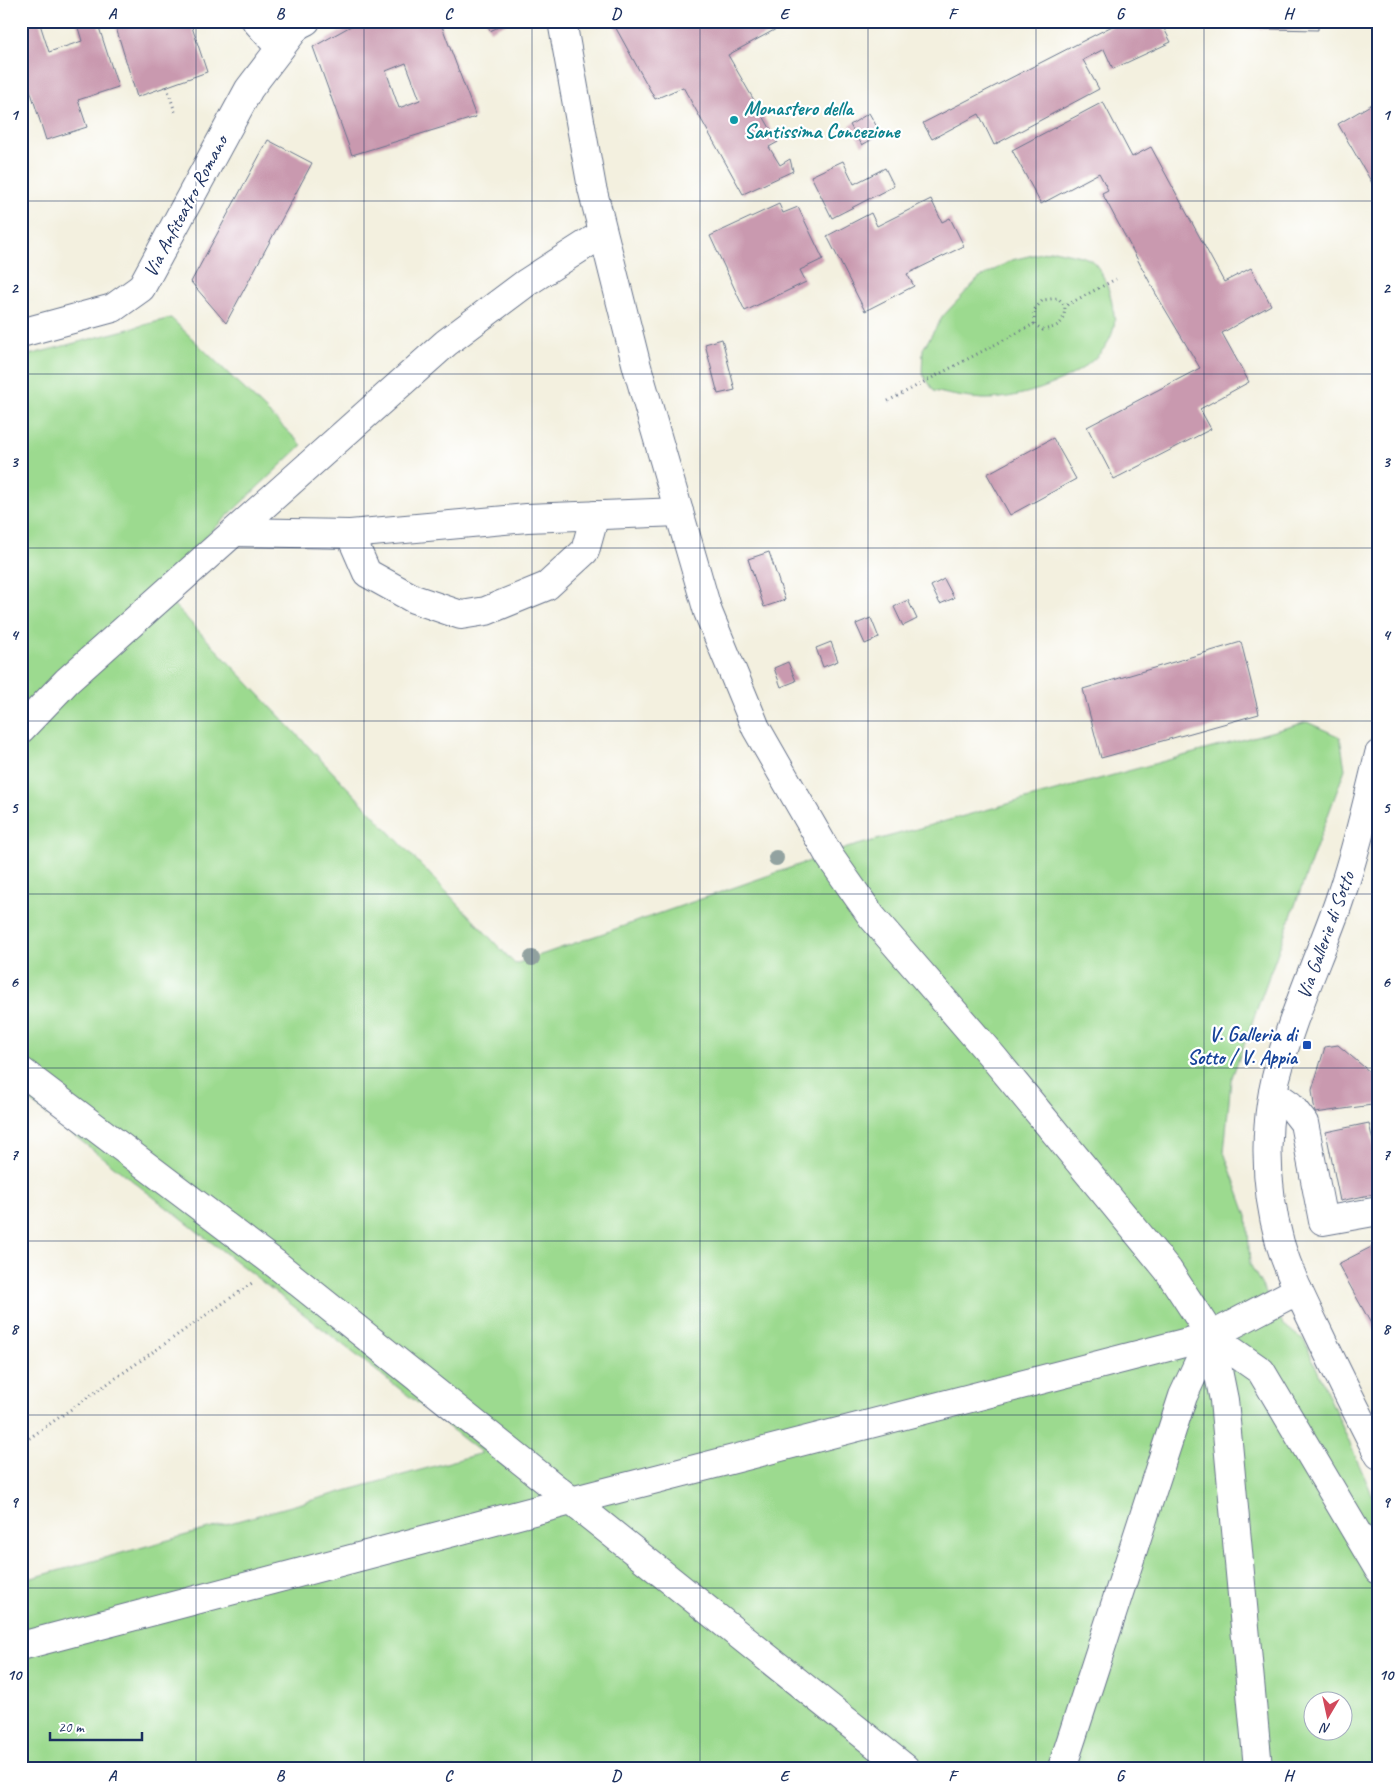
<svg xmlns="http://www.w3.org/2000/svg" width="1400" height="1789" font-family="Caveat,sans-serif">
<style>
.green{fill:#9cda8f;stroke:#5c8476;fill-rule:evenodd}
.building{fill:#c999af;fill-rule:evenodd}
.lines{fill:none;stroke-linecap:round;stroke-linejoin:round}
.minor-casing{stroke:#67738b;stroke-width:30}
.major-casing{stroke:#67738b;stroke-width:30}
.path{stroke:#67738b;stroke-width:3;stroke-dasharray:1 4;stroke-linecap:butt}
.minor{stroke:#fff;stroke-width:28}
.major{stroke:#fff;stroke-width:28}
.tree{fill:#92a2a0}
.grid{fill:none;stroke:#1b2f5e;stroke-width:1;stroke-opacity:0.55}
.culture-dot{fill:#0f9aa8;stroke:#fff;stroke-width:2}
.transit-dot{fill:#1a4fb4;stroke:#fff;stroke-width:2}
.labels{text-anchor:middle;stroke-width:4.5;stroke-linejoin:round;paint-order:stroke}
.culture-label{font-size:20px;font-weight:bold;fill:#0d838f;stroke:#fff;text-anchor:start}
.street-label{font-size:20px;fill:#1b2f5e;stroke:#fff}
.transit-label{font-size:20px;font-weight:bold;fill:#164399;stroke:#fff;text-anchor:end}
.neatline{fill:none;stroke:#1b2f5e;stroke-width:2}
.grid-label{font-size:16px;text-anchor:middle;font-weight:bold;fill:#1b2f5e}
</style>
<rect width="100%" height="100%" fill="#fff"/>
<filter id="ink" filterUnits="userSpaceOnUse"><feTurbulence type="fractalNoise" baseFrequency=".02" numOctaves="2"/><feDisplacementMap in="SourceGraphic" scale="10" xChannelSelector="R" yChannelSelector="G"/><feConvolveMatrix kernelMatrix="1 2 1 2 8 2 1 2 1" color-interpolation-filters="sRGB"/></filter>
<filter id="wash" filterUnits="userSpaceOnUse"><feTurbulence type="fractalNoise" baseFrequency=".0096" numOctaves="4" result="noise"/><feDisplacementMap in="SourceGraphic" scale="20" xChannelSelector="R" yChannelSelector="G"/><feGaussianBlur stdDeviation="1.12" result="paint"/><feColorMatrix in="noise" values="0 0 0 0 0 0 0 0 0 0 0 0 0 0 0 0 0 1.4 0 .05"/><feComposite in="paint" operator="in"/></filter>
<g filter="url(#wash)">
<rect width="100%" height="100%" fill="#f3f0df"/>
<g class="green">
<path d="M1054,250c8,2 31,6 37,10 10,7 20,32 21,44 1,6 4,16 2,22 -8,47 -90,74 -131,73 -17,-1 -33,-4 -49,-8l-12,-18 1,-24 20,-33 35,-37 34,-19z"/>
<path d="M171,318l131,127 -147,140 360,379 332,-116 460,-126 33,15 5,32 -114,311 -7,72 23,64 3,48 33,60 22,18 74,168v258h-1358v-187l461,-128 -461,-359v-737zM1312,1702h30v30h-30z"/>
</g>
<g id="blocks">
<g class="building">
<path d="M21,21h18l10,31 33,-11 -6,-20h21l21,66 -40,13 9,27 -41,13 -25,-79z"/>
<path d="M114,21h76l17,51 -70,25z"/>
<path d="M360,21h80l36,96 -124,38 -39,-108zM406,63l14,37 -21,8 -13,-37z"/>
<path d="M486,21h25l-21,10z"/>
<path d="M612,21h179l-63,34 50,87 -9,5 11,18 10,-6 3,12 -50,23 -60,-107 -28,12z"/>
<path d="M1122,21h38l11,21 -58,27 -9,-20 -21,11 16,29 -105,56 -15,-31 -47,25 -9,-16z"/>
<path d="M1223,21h95v9l-95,-2z"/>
<path d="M1379,100v95l-41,-71z"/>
<path d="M1103,102l29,55 19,-10 73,135 27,-14 20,37 -49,28 27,49 -49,27 11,20 -97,50 -27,-52 113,-59 -44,-74 -54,-101 6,-3 -9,-17 -58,31 -29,-54z"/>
<path d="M869,113l12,21 -19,11 -12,-20z"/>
<path d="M268,140l44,23 -86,160 -35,-41z"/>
<path d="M843,161l11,23 31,-16 9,18 -62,32 -21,-42z"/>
<path d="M931,199l11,23 8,-4 14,28 -57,28 7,12 -49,25 -38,-75 44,-23 6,13z"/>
<path d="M779,204l4,9 15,-6 25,52 -23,11 6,12 -61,29 -35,-75z"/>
<path d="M722,339l13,51 -17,4 -13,-50z"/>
<path d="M1053,438l23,41 -66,36 -23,-41z"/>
<path d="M769,552l16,48 -21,7 -16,-48z"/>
<path d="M944,579l10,19 -14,6 -9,-18z"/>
<path d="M908,600l9,19 -14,7 -9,-19z"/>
<path d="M871,618l8,20 -14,6 -9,-20z"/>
<path d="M831,642l7,19 -15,6 -7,-19z"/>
<path d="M1241,642l18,72 -158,44 -18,-69z"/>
<path d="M788,662l8,19 -15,6 -7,-19z"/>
<path d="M1338,1045l39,33 2,26 -64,9 -3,-23 13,-43z"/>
<path d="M1369,1123l10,47v23l-39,8 -14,-69z"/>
<path d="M1379,1243v95l-41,-74z"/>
</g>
</g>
</g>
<g filter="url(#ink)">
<use href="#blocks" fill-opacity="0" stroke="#67738b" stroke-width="1"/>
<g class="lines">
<defs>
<g id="minor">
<path d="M256,21l24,27"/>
<path d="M562,21l30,167 45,179 71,245 48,116 74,129 42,60 121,140 175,213 43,66 13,64 34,368"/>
<path d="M21,333l92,-25 28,-20 108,-199 49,-64 8,-4"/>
<path d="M235,532l115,2 177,-16 152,-6"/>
<path d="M350,534l17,39 47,26 47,16 25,-4 61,-25 38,-35 10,-36"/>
<path d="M21,729l46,-48 379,-338 80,-60 76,-49"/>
<path d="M21,1071l256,194 628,503"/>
<path d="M1273,1093l17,12 14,18 19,98 56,-10"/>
<path d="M1211,1336l50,35 118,199"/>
<path d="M21,1646l550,-145 640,-165 87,-46"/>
<path d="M1062,1768l121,-372 28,-60"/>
</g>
<path id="major" d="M1379,754c-12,50 -24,101 -41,150 -18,51 -41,100 -56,152 -19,60 -19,126 -2,187 9,30 23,58 37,87 20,42 41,84 62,125"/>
</defs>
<use href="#minor" class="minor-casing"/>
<use href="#major" class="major-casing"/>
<g class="path">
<path d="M167,87l9,28"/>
<path d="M1034,324v-14l9,-10 15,-2 7,8"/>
<path d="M888,401l146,-77 9,6c17,-4 21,-6 22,-24l51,-27"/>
<path d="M21,1444l231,-161"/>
</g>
<use href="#minor" class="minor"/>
<use href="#major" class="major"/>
</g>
<g class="tree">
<circle cx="776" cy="858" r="8"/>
<circle cx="532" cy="958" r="8"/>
</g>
</g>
<path class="grid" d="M196,21v1747M364,21v1747M532,21v1747M700,21v1747M868,21v1747M1036,21v1747M1204,21v1747M21,201h1358M21,374h1358M21,548h1358M21,721h1358M21,894h1358M21,1068h1358M21,1241h1358M21,1415h1358M21,1588h1358"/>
<circle class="culture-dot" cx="734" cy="120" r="5"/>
<rect class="transit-dot" x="1302" y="1040" width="10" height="10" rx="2.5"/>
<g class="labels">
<g class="culture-label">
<text x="744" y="115">Monastero della<tspan x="744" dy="23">Santissima Concezione</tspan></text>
</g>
<g class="street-label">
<text transform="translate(185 206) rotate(-62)" y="7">Via Anfiteatro Romano</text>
<text transform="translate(1325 935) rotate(-70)" y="7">Via Gallerie di Sotto</text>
</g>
<g class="transit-label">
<text x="1297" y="1041">V. Galleria di<tspan x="1297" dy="23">Sotto / V. Appia</tspan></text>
</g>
</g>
<rect width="1400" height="1789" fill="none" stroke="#fff" stroke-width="55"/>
<g transform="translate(1328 1716) rotate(189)"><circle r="24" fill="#ffffff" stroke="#a4acbf"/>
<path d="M0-4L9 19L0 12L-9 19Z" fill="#d1495b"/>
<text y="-8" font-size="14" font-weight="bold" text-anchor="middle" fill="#1b2f5e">N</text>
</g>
<path d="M50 1732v8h92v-8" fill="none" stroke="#1b2f5e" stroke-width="2.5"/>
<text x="58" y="1732" font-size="15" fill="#1b2f5e" stroke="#ffffff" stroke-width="4" paint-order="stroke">20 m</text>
<rect x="28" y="28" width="1344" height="1734" class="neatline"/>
<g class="grid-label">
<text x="112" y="19">A</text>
<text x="280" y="19">B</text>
<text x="448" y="19">C</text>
<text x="616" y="19">D</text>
<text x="784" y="19">E</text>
<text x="952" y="19">F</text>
<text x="1120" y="19">G</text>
<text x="1288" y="19">H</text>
<text x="14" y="120">1</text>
<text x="1386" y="120">1</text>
<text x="14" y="293">2</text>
<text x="1386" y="293">2</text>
<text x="14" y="467">3</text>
<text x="1386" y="467">3</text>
<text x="14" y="640">4</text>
<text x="1386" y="640">4</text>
<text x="14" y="813">5</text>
<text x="1386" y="813">5</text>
<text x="14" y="987">6</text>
<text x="1386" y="987">6</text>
<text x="14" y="1160">7</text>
<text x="1386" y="1160">7</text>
<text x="14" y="1334">8</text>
<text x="1386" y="1334">8</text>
<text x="14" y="1507">9</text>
<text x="1386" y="1507">9</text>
<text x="14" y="1680">10</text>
<text x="1386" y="1680">10</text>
<text x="112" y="1781">A</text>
<text x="280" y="1781">B</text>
<text x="448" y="1781">C</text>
<text x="616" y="1781">D</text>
<text x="784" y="1781">E</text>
<text x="952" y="1781">F</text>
<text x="1120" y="1781">G</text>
<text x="1288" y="1781">H</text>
</g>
</svg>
